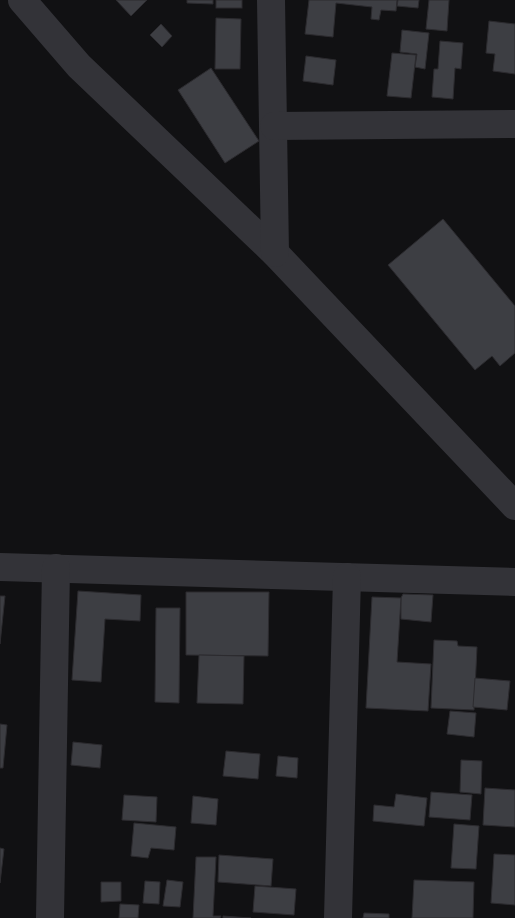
<svg xmlns="http://www.w3.org/2000/svg" width="515" height="918" font-family="'Fira Sans',sans-serif">
<style>
.building{fill:#3d3e43;stroke:#2c2b2f}
.lines{fill:none;stroke-linecap:round;stroke-linejoin:round}
.minor{stroke:#333338;stroke-width:28}
</style>
<rect width="100%" height="100%" fill="#111113"/>
<g class="building">
<path d="M116,0h31l-16,16z"/>
<path d="M187,0h26v4l-26,-1z"/>
<rect x="216" y="0" width="26" height="8"/>
<path d="M309,0h88l-1,11 -15,-1 -2,10 -8,-1 1,-12 -36,-4 -3,34 -28,-3z"/>
<path d="M398,0h21l-1,8 -21,-2z"/>
<path d="M429,0h20l-2,31 -21,-2z"/>
<path d="M216,18l25,1 -1,50h-25z"/>
<path d="M489,21l26,3v50l-22,-3 2,-17 -9,-1z"/>
<path d="M161,24l11,12 -10,11 -12,-12z"/>
<path d="M402,30l27,3 -4,36 -10,-2 2,-13 -17,-2z"/>
<path d="M440,41l23,2 -2,26 -6,-1 -2,31 -21,-2 2,-28h4z"/>
<path d="M392,53l24,2 -5,43 -24,-2z"/>
<path d="M306,56l30,4 -3,25 -30,-4z"/>
<path d="M211,68l48,73 -34,22 -47,-73z"/>
<path d="M443,219l72,87v47l-15,13 -8,-10 -17,14 -87,-105z"/>
<path d="M78,591l63,4 -1,26 -35,-2 -4,63 -29,-2z"/>
<path d="M186,592h83l-1,64 -82,-1z"/>
<path d="M403,594l30,1 -2,27 -30,-3v-21z"/>
<path d="M0,596h5l-5,48z"/>
<path d="M372,597l29,1 -4,64 34,2 -3,47 -62,-3z"/>
<path d="M156,608h24l-1,95 -24,-1z"/>
<path d="M434,640l23,1 1,5 19,1 -3,63 -43,-2z"/>
<path d="M199,655l45,1 -1,48 -46,-1z"/>
<path d="M475,678l35,3 -3,29 -34,-3z"/>
<path d="M450,711l26,2 -2,24 -27,-3z"/>
<path d="M0,724l7,1 -4,43h-3z"/>
<path d="M73,742l29,3 -2,23 -29,-3z"/>
<path d="M226,751l34,3 -2,25 -35,-3z"/>
<path d="M278,756l20,2 -1,20 -21,-2z"/>
<path d="M461,760l21,1 -1,33 -21,-2z"/>
<path d="M485,788l30,2v37l-32,-2z"/>
<path d="M431,792l41,3 -2,25 -41,-3z"/>
<path d="M396,794l31,4 -3,28 -51,-5 1,-16 20,2z"/>
<path d="M124,795l33,2 -1,25 -34,-2z"/>
<path d="M193,796l25,3 -2,26 -25,-2z"/>
<path d="M134,823l42,4 -2,23 -23,-2 -3,10 -17,-2z"/>
<path d="M454,824l25,2 -3,43 -25,-1z"/>
<path d="M0,848l4,1 -4,34z"/>
<path d="M494,854l21,1v50l-24,-2z"/>
<path d="M219,855l54,4 -2,27 -53,-4z"/>
<path d="M196,857h20l-3,59h8l-1,2h-27z"/>
<path d="M167,880l16,2 -3,25 -17,-1z"/>
<path d="M414,880l60,2 -1,36h-61z"/>
<path d="M145,881l15,1 -1,22 -16,-1z"/>
<path d="M101,882h20v19l-20,1z"/>
<path d="M255,886l41,3 -2,26 -41,-3z"/>
<path d="M120,904l19,1 -1,13h-19z"/>
<path d="M364,913l25,1v4h-26z"/>
<path d="M223,916l28,2h-28z"/>
</g>
<g class="lines">
<g class="minor">
<path d="M22,0l57,66 196,187 240,253"/>
<path d="M271,0l4,253"/>
<path d="M274,126l241,-2"/>
<path d="M0,567l515,15"/>
<path d="M50,918l6,-350"/>
<path d="M338,918l9,-341"/>
</g>
</g>
</svg>
